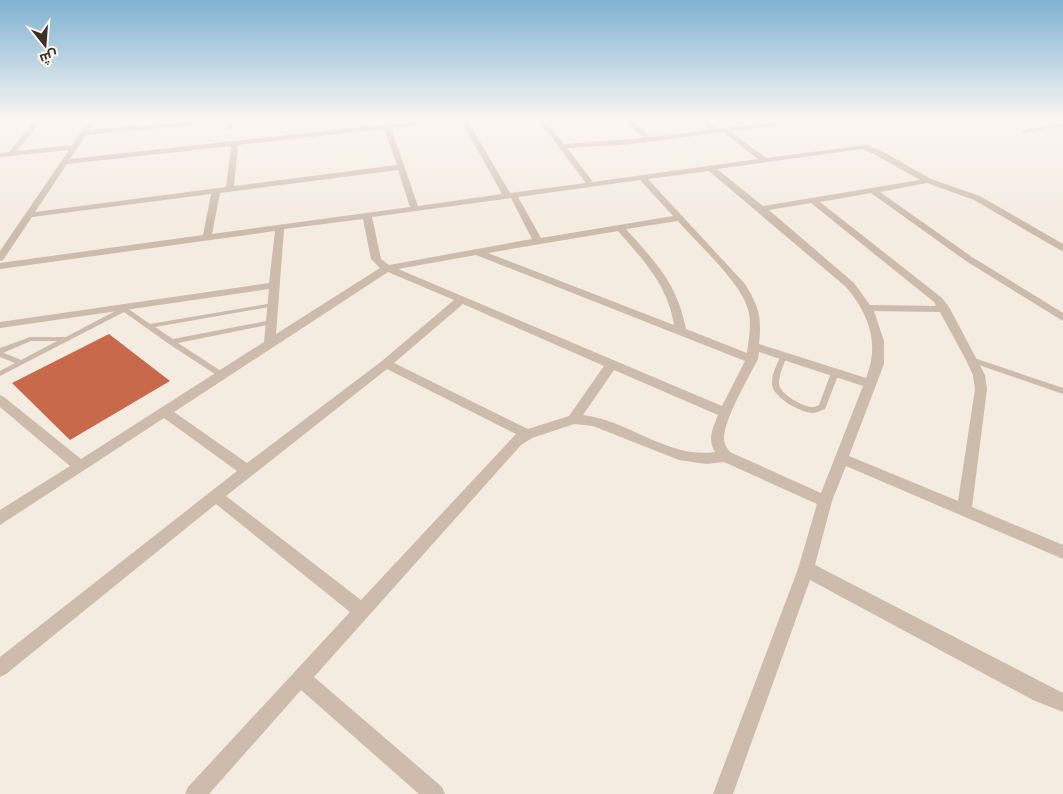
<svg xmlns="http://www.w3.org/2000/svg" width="1063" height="794" font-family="'PT Sans',Cairo,sans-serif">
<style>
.building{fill:#c8694b}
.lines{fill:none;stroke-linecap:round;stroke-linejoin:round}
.lane{fill:#cdbbac;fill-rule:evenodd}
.street{fill:#cdbbac;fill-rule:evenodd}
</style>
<rect width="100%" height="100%" fill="#f4ebe1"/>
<path class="building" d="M109,334l61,47 -100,59 -58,-57z"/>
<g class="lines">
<g class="lane">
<path d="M231,118l3,1 -3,10 -2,1 -2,-1z"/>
<path d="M273,303l2,1v2l-120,21 18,12 99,-19 2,1 1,1 -1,1 -2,1 -94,19 46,30 1,2 -4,3 -52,-34 -45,-32 -124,64v-5l15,-8 -15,-6v-9l30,-11h36l55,-29 1,-2h4l1,2 23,16zM31,341h26l-36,19 -17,-7 1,-1z"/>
<path d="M782,354h2l3,2c-3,8 -8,18 -8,28 1,10 23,22 32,23 4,0 4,0 8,-2l12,-32 1,-2h6l1,2 -14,36c-4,1 -8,4 -12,4 -12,0 -39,-15 -41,-28 -1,-10 5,-22 10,-31z"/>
<path d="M970,358h4l89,30v6l-93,-32 -2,-2z"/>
</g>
<g class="street">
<path d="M37,118h6l-26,33 55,-6 19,-27h6l-8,12 137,-12h19l-3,2 -156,15 -16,24 317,-35 79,-6 44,75 76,-10 -49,-65h6l21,26 80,-6 -21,-20h6l22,19 59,-7 -14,-12h7l15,11 86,-11h15l-3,2 -86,11 36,27 100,-13 14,5 51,29 49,17 83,48v7l-3,-1 -86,-50 -47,-17 -47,9 92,65 91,56v8l-97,-60 -95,-68 -51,9 122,96 7,9 36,68 2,14 -15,118 91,38v14l-217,-93 -14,35 -17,64 248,128v19l-30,-12 -223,-120 -77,214h-20l85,-225 19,-65 -93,-42 -18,2 -27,-4 -86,-34 -19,-2 -42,14 -11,7 -207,232 128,110 3,7h-26l-118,-104 -92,104h-24l3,-7 162,-175 -134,-108 -210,170 -6,3v-20l237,-186 -73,-53 -164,107v-15l70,-44 -70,-59v-12l4,2 77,62 183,-117 5,-53 -269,39v-6l269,-39 6,-52 -275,38v-6l203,-28 8,-41 -179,23 -29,43 -3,1v-10l69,-101 -69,7v-4l9,-1zM461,120l41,74 -84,12 -27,-78zM384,129l13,36 -163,21 4,-41zM723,132l35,27 -165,23 -26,-34 66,-4zM231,146l-5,41 -191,25 32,-48zM862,149l12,5 46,26 -157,26 -46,-37zM398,170l12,37 -198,27 8,-41zM709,171l137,116c23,27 34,57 20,91l-107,-34c3,-27 0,-37 -14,-60l-97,-105zM640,180l33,36 -132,22 -23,-41zM511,198l21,41 -143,26 -8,-6 -9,-42zM811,203l123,99 2,4 -66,-1 -16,-22 -85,-73zM363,219l8,40 9,9 -104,66 8,-105zM678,221c18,21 59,58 68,83 7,15 3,33 1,49l-61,-24c-9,-46 -30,-66 -60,-100zM618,231c25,29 50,54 56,94l-186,-72zM476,255l269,106 -23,45 -324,-137zM388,272l66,28 -72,61 -135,102 -73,-51zM463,304l141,62 -35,50 -41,13 -134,-66zM874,311l66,1 26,48 7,15 2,14 -17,112 -109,-45 35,-92v-23zM759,352l104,34 -42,107 -91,-41c-4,-5 -6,-8 -6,-14 0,-19 25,-61 34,-79zM387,369l129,65 -155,166 -135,-104zM614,370l104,45c-5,13 -11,24 -3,37 -47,7 -87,-32 -132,-37z"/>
<path d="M875,118h8l10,5 -5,1z"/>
<path d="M1063,122v4l-39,7 -3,-2z"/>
</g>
</g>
<linearGradient id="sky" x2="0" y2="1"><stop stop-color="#7eb2d2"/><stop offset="0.52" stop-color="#faf6f2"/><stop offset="1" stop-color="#faf6f2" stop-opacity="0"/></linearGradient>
<rect width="1063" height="229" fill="url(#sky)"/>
<g transform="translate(45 45) rotate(163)" stroke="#fbf5ee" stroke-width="4" paint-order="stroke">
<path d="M0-4L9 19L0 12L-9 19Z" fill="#3b302b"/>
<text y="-8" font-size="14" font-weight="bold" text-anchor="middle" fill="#3b302b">ش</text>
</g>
</svg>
